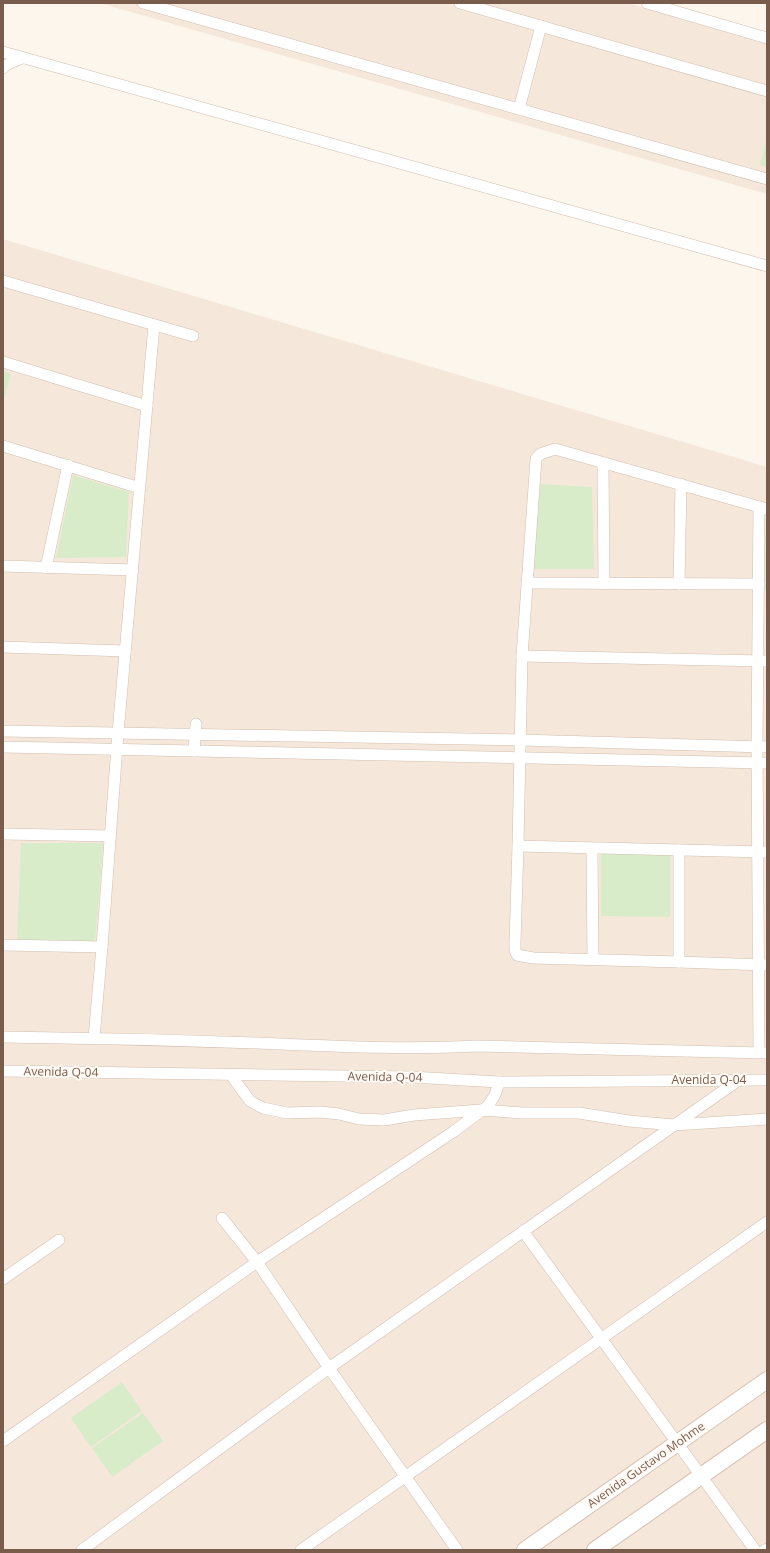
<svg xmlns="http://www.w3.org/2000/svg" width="770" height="1553" font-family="'Open Sans',sans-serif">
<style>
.residential{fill:#f5e8da}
.green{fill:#d8ecc9}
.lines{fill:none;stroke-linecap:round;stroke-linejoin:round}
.street-casing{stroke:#d1beb0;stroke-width:12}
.secondary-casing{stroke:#d6c0b0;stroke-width:18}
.street{stroke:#fff;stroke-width:11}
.secondary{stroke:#fff;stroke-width:16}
.labels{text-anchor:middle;stroke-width:4;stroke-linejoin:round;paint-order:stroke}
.street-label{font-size:12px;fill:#7a5c4d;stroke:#fffaf3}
</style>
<rect width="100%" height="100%" fill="#fdf6ec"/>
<g class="residential">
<path d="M103,3h525l139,41v150l-664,-190z"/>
<path d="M3,239l764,228v1083h-764z"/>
</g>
<g class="green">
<path d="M767,138v29l-7,-2z"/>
<path d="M3,371l8,3 -8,29z"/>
<path d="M73,475l56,17 -3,65 -70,1z"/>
<path d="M537,484l55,3 2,82h-61z"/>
<path d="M766,512l1,79h-4z"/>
<path d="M21,843h82l-8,99 -78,-2z"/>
<path d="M606,851l64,4v62l-69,-1v-61z"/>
<path d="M122,1382l20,29 -51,36 -20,-29z"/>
<path d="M143,1413l20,28 -51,36 -20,-29z"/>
</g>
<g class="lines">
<defs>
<g id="street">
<path d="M143,3l624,176"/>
<path d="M460,3l307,88"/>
<path d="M647,3l120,35"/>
<path d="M3,52l764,214"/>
<path d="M3,68l3,-3 16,-7"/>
<path d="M519,109l22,-83"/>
<path d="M3,281l190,55"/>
<path d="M3,362l144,44"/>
<path d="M3,446l137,42"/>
<path d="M603,463l1,121"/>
<path d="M767,509l-212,-60 -15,5 -4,5 -14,197 -4,190 -3,97v7l2,5 16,3 146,4 88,3"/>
<path d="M3,566l130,4"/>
<path d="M46,568l22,-103"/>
<path d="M527,583l232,1"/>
<path d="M679,584l2,-100"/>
<path d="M3,647l122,4"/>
<path d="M522,656l245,5"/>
<path d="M3,731l517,9 247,7"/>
<path d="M3,747l764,16"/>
<path d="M194,751l2,-27"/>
<path d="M3,834l108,2"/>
<path d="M518,846l249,6"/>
<path d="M592,848l1,111"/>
<path d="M679,850v112"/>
<path d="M3,945l99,2"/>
<path d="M3,1037c85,1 170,3 255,6 72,3 145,7 218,3l291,7"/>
<path d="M94,1038l8,-91 16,-214 36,-408"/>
<path d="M759,1052l-2,-305 2,-240"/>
<path d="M3,1071l408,6 88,5 268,-2"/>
<path d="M231,1075l19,26 13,7 24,5 33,-1 19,2 20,5 25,1 30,-5 67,-5 42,3h56l50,8 45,4 93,-6"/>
<path d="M222,1218l35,44 72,106 128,182"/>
<path d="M523,1231l232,319"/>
<path d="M3,1279l56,-39"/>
<path d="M3,1441l254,-179 196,-130 35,-26 7,-11 4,-13"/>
<path d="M82,1550l247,-182 411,-289"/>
<path d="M301,1550l466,-328"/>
<path d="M765,1550l2,-1"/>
</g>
<g id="secondary">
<path d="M525,1550l242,-170"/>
<path d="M595,1550l172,-120"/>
</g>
</defs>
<use href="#street" class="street-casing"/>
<use href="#secondary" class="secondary-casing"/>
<use href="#street" class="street"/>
<use href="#secondary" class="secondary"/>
</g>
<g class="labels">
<g class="street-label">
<text transform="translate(61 1072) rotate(1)" y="4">Avenida Q-04</text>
<text transform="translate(385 1077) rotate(1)" y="4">Avenida Q-04</text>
<text x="709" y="1084">Avenida Q-04</text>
<text transform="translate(646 1465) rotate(-35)" y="4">Avenida Gustavo Mohme</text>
</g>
</g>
<rect width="770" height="1553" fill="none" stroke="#7a5c4d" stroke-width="8"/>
</svg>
